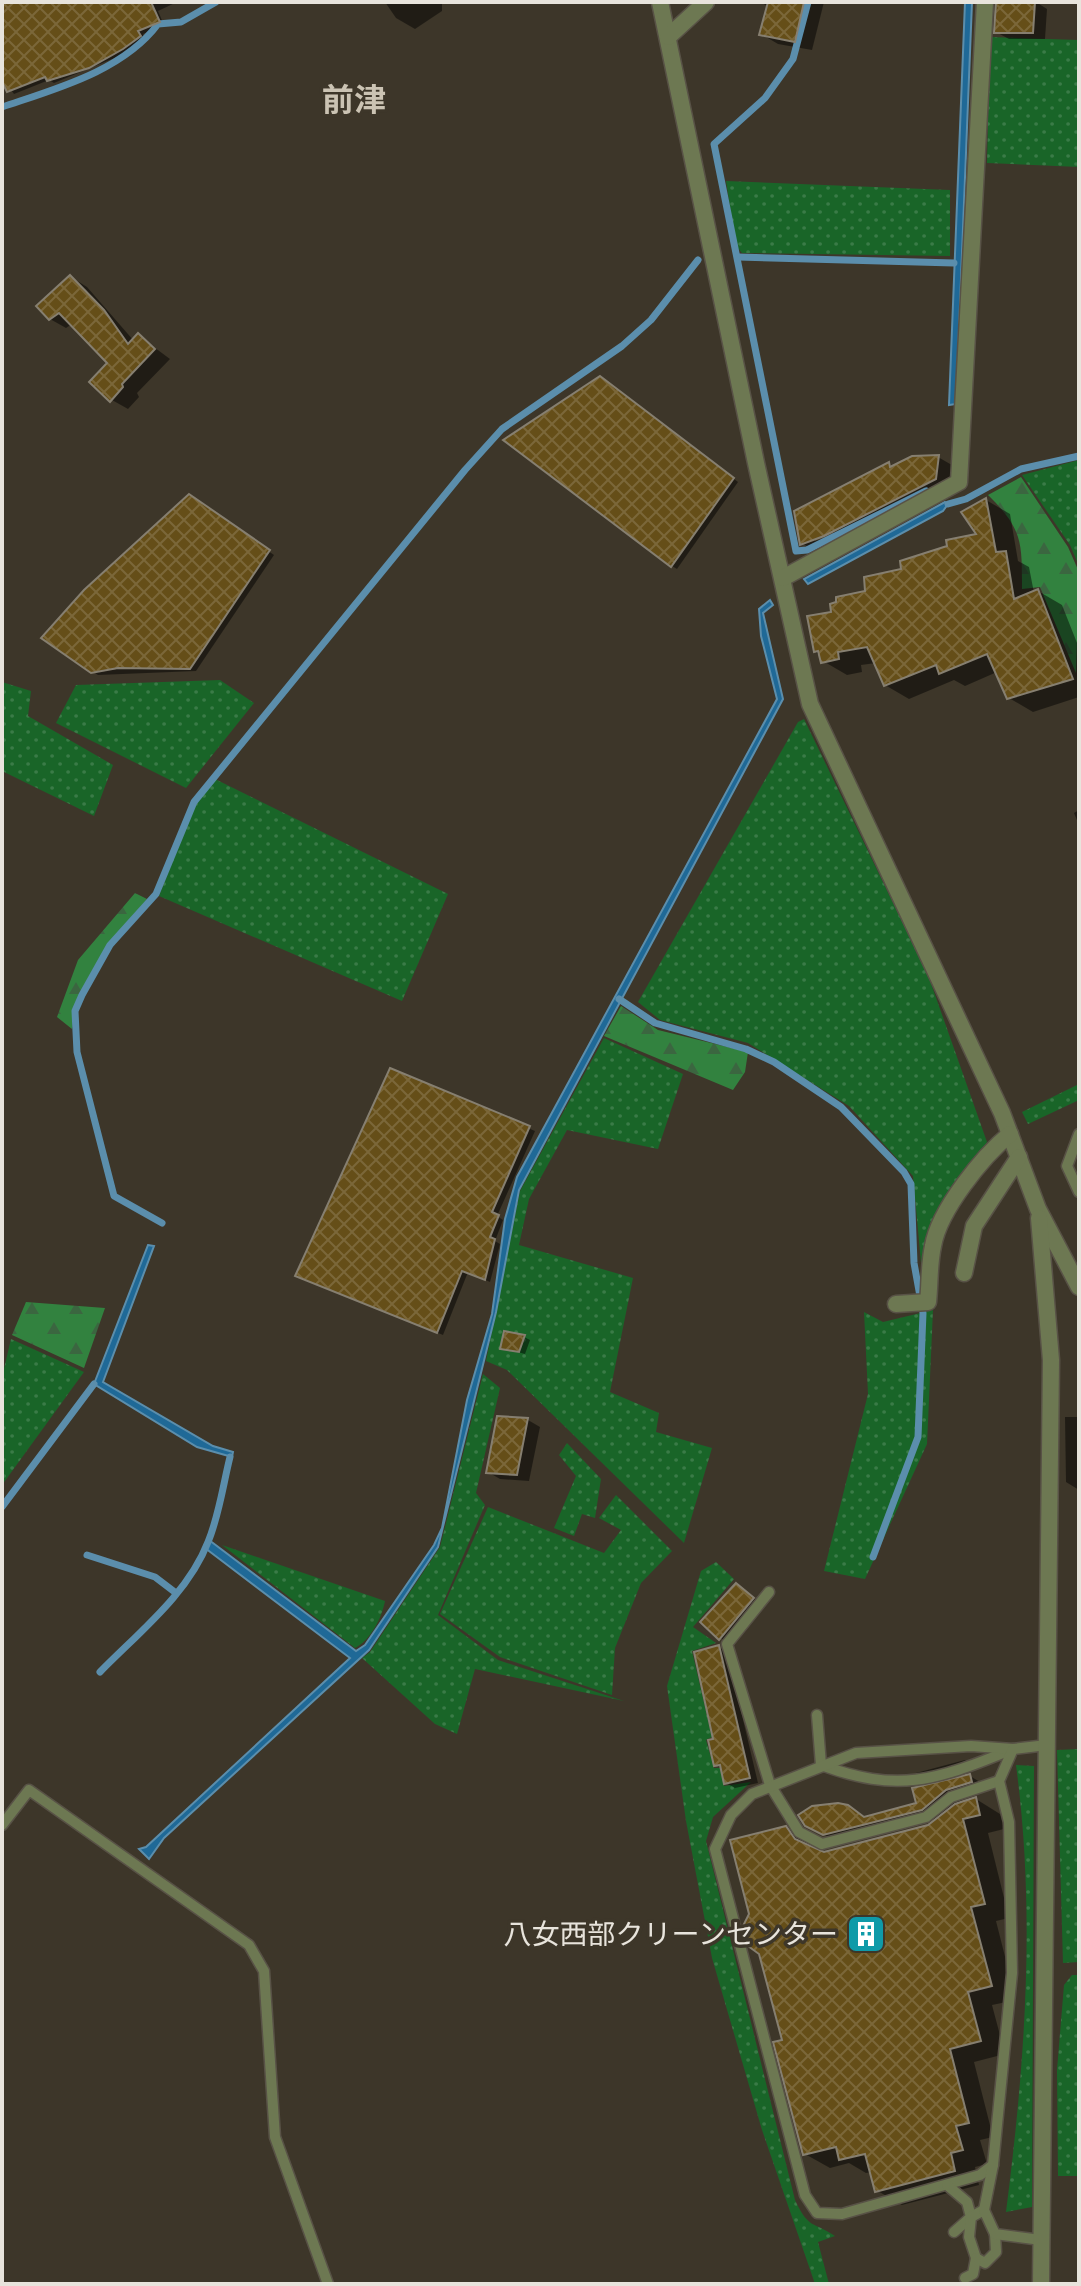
<svg xmlns="http://www.w3.org/2000/svg" width="1081" height="2286" font-family="'Space Grotesk','Noto Sans JP',sans-serif">
<style>
.grass{fill:url(#grass-dots)}
.forest{fill:url(#forest-firs)}
.water{fill:#1f6997;stroke:#5b8eac;stroke-width:2}
.shadow{fill:#0007;fill-rule:evenodd}
.lines{fill:none;stroke-linecap:round;stroke-linejoin:round}
.stream{stroke:#5b8eac;stroke-width:7}
.building{fill:url(#building-cross-hatch);stroke:#867f70;stroke-width:2}
.lane-casing{stroke:#585246;stroke-width:13}
.street-casing{stroke:#585246;stroke-width:19}
.lane{stroke:#6d7852;stroke-width:10}
.street{stroke:#6d7852;stroke-width:16}
.labels{text-anchor:middle;stroke-width:7;stroke-linejoin:round;paint-order:stroke}
.poi-label{font-size:28px;fill:#e8e4dc;stroke:#3d3629;text-anchor:end}
.quarter-label{font-size:32px;font-weight:bold;fill:#cbc3b3;stroke:#3d3629}
</style>
<defs>
<pattern id="grass-dots" width="8" height="8" patternUnits="userSpaceOnUse" patternTransform="scale(2)"><rect width="8" height="8" fill="#196528"/><path d="M2 2h.1M6 6h.1" fill="none" stroke="#3a7b47" stroke-width="1.8" stroke-linecap="round"/></pattern>
<pattern id="forest-firs" width="22" height="20" patternUnits="userSpaceOnUse" patternTransform="scale(2)"><rect width="22" height="20" fill="#32823f"/><path d="M5 1l3.5 6h-7zM16 11l3.5 6h-7z" fill="#3b6640"/></pattern>
<pattern id="building-cross-hatch" width="8" height="8" patternUnits="userSpaceOnUse" patternTransform="scale(2)"><rect width="8" height="8" fill="#654e18"/><path d="M0 0l8 8M0 8l8-8" fill="none" stroke="#7b6739"/></pattern>
</defs>
<rect width="100%" height="100%" fill="#3d3629"/>
<g class="grass">
<path d="M990,37l89,3v127l-92,-4z"/>
<path d="M726,181l224,9v66l-208,-3 -6,-7z"/>
<path d="M1079,460v106l-9,-21 -48,-70z"/>
<path d="M220,680l34,23 -68,85 -130,-65 20,-38z"/>
<path d="M2,682l29,9 -3,25 85,49 -19,51 -92,-45z"/>
<path d="M804,719l124,256 59,167 -56,92 -8,50 -10,-108 -64,-70 -101,-63 -88,-23 -22,-18 160,-280z"/>
<path d="M215,779l233,115 -46,107 -243,-105 36,-92z"/>
<path d="M604,1038l79,36 -25,75 -91,-19 -38,69 -10,46 114,33 -23,114 49,21 -3,19 56,16 -28,95 -177,-173 -21,-9 34,-170z"/>
<path d="M1079,1084v16l-51,24 -6,-12z"/>
<path d="M933,1310l-6,134 -62,135 -41,-8 44,-177 -4,-82 19,10z"/>
<path d="M11,1339l73,33 -82,113v-108z"/>
<path d="M483,1374l17,14 -24,105 9,12 -47,110 60,45 126,41 -149,-32 -18,65 -22,-10 -73,-66 8,-6 70,-105z"/>
<path d="M567,1443l34,36 -6,39 -13,-4 -8,22 -20,-8 22,-52 -17,-21z"/>
<path d="M616,1495l56,56 -31,32 -26,65 -3,47 -112,-38 -60,-43 48,-107 116,46 17,-23 -22,-12z"/>
<path d="M222,1545l163,56c-3,16 -14,39 -30,47z"/>
<path d="M716,1562l18,17 -41,48 23,16 -24,8 20,86 -6,3 8,28h6l4,18 27,-4 -38,35 -7,24 89,359c14,30 18,21 40,36l-17,6 11,42h-14l-53,-154 -50,-172 -26,-137 -19,-135 34,-115z"/>
<path d="M1079,1749v213l-16,1 -6,-213z"/>
<path d="M1016,1765l18,1 -2,441 -26,5c19,-148 30,-298 10,-447z"/>
<path d="M1072,1975h7v201h-21l-1,-106 7,-85z"/>
</g>
<g class="forest">
<path d="M1021,477l47,70 11,25 -3,101 -36,-86 -18,2c0,-46 1,-60 -34,-94z"/>
<path d="M135,893l12,6c-32,38 -70,79 -75,130l-15,-12 21,-57z"/>
<path d="M621,1006l37,24 90,22 -3,20 -12,18 -129,-54z"/>
<path d="M26,1302l79,6 -21,60 -72,-33z"/>
</g>
<g class="water">
<path d="M965,2h7l-16,402 -7,1z"/>
<path d="M945,502l3,2 -5,7 -135,73 -4,-5z"/>
<path d="M770,600l3,5 -10,8 20,86 -264,491 -23,122 -58,235 -69,103 -205,188 -15,21 -10,-10 7,-2 204,-189 -145,-110 4,-8 147,111 9,-6 69,-100 8,-17 25,-128 25,-86 13,-95 12,-42 260,-478 -16,-63 -2,-27z"/>
<path d="M148,1245l6,1 -51,136 110,64 20,6 -1,5 -35,-10 -103,-63z"/>
</g>
<g class="shadow">
<path d="M2,2h175l-19,9 6,14 -21,9 2,5 -16,13 -75,31 -5,-3 -35,14 -12,-17z"/>
<path d="M385,2h57v9l-27,18 -19,-11z"/>
<path d="M760,2h64l-12,48 -34,-6 -17,-10 8,-27z"/>
<path d="M997,2h39l11,7 -2,30h-36l-13,-7z"/>
<path d="M71,277l16,10 47,54 5,-5 31,23 -33,34 2,4 -11,12 -16,-9 -2,-37 -38,-39 -6,4 -16,-9z"/>
<path d="M606,382l132,100 -61,87 -5,-3z"/>
<path d="M938,457l19,11 -3,21 -134,65 -18,-11 87,-79 5,3zM833,531l1,4 -19,6v-4z"/>
<path d="M195,500l79,55 -78,116 -98,4 -6,-4z"/>
<path d="M986,500l24,14 8,47 11,6 5,26 4,-2 24,14 17,43v49l-46,15 -24,-14 -12,-26 -32,14 -11,-6 -45,19 -24,-14 -9,-22 -15,2 1,7 -15,3 -24,-14 -8,-10 18,-38 70,-42 77,-36z"/>
<path d="M1079,810v15l-5,-12z"/>
<path d="M391,1071l144,60 -38,85 6,4 -8,21 5,3 -10,38 -22,-10 -25,63 -140,-57z"/>
<path d="M524,1337l6,3 -5,14 -22,-6z"/>
<path d="M1065,1417h14v73l-13,-8z"/>
<path d="M499,1418l29,2 12,7 -11,54 -29,-2 -12,-7z"/>
<path d="M736,1585l29,21 -32,39 -13,-7z"/>
<path d="M719,1647l8,5 31,131 -23,5 -9,-5 -3,-14 -7,-4z"/>
<path d="M965,1760l10,6 -50,12 -9,-5z"/>
<path d="M970,1776l15,9 -33,22 24,-8 24,15 4,15 -16,4 21,85 -13,3 20,79 -24,5 13,49 -31,8 19,75 -13,3 7,24 -12,3 4,18 -77,20 -26,-15 -4,-18 -6,1 -17,-10 -19,5 -25,-14 -21,-113 2,-213 38,26 105,-27 13,-10 -102,26 -18,-9 25,-27 19,11 52,-13z"/>
</g>
<g class="lines">
<g class="stream">
<path d="M808,2l-15,57 -28,39 -51,46 82,407 11,-1 119,-59"/>
<path d="M2,107c53,-18 121,-36 156,-83l23,-2 35,-20"/>
<path d="M738,257l216,6"/>
<path d="M948,504l18,-5 55,-30 58,-13"/>
<path d="M619,999l36,24 91,26 28,13 67,45 63,65 7,12 3,79 9,50 -5,124 -45,120"/>
<path d="M162,1223l-48,-27 -37,-144 -2,-41 7,-16 28,-50 46,-51 38,-92 271,-332 37,-41 120,-83 29,-26 47,-60"/>
<path d="M2,1507l92,-123"/>
<path d="M87,1555l68,22 21,16"/>
<path d="M100,1672c38,-39 88,-78 108,-130 11,-26 15,-57 22,-85"/>
</g>
</g>
<g class="building">
<path d="M2,2h149l9,20 -22,9 3,5 -18,13 -34,19 -42,13 -2,-4 -38,15 -5,-10z"/>
<path d="M768,2h36l-9,40 -36,-7z"/>
<path d="M996,2h39l-2,31h-39z"/>
<path d="M70,275l34,35 24,34 10,-11 17,16 -33,35 1,3 -13,15 -21,-20 18,-19 -48,-50 -10,7 -13,-14z"/>
<path d="M600,376l134,102 -63,89 -168,-127z"/>
<path d="M939,455l-3,24 -112,57 -24,9 -6,-34 95,-49 1,5 22,-11z"/>
<path d="M189,494l81,56 -80,119 -72,-1 -27,5 -50,-35 43,-48z"/>
<path d="M986,498l10,54 10,-1 8,48 24,-10 35,90 -66,20 -20,-45 -48,20 -3,-9 -52,21 -17,-39 -29,5 1,7 -18,4 -3,-12 -4,1 -7,-36 24,-4 -1,-8 6,-2v-5l29,-6 -1,-14 37,-8 -1,-8 47,-15 -1,-6 30,-6 -15,-22z"/>
<path d="M390,1068l140,58 -38,86 7,3 -9,22 5,2 -10,41 -23,-9 -25,62 -142,-57z"/>
<path d="M504,1331l21,4 -6,17 -19,-3z"/>
<path d="M497,1416l31,2 -11,57 -31,-2z"/>
<path d="M736,1583l18,15 -35,42 -19,-18z"/>
<path d="M719,1645l31,133 -26,6 -4,-19 -6,1 -6,-26 5,-1 -19,-87z"/>
<path d="M970,1774l2,8 -26,8 -24,20 -99,25 -18,-9 -7,-11 14,-9 26,-3 10,2 16,12 52,-14 -4,-15z"/>
<path d="M976,1797l4,18 -17,4 22,85 -14,3 21,79 -24,6 13,49 -31,8 19,74 -13,3 7,24 -12,3 4,18 -80,21 -10,-38 -26,6 -3,-13 -33,8 -30,-113 9,-2 -23,-86 -11,-8 -5,-20 6,-12 -19,-74 56,-14 9,13 29,13 104,-27 27,-21z"/>
</g>
<g class="lines">
<defs>
<g id="lane">
<path d="M1079,1134l-12,32 12,26"/>
<path d="M769,1592l-42,52 43,141 29,47 23,12 104,-27 25,-20 48,-16"/>
<path d="M817,1715l4,50c76,28 114,16 187,-14"/>
<path d="M2,1825l27,-35 220,155 15,26 11,166 53,147"/>
<path d="M993,2165l-13,10 -138,39 -25,-1 -12,-18 -90,-346 16,-34 21,-21 104,-41 115,-7 42,3"/>
<path d="M947,2185l20,17 4,15 -17,15"/>
<path d="M984,2210l-13,7 -2,20 7,21 9,5 11,-11 -1,-18"/>
<path d="M1041,2240l-46,-6 -11,-24 9,-45 19,-192 -3,-151 -10,-41 14,-32 34,-4"/>
<path d="M965,2278l8,-4 3,-16"/>
</g>
<g id="street">
<path d="M660,2l96,461 54,241 192,409 36,96 41,78"/>
<path d="M668,37l38,-35"/>
<path d="M783,578l176,-96 26,-480"/>
<path d="M1039,1218l12,142 -10,924"/>
<path d="M964,1273l10,-47 45,-69"/>
<path d="M896,1304l32,-2c2,-19 1,-38 5,-56 6,-36 50,-90 77,-112"/>
</g>
</defs>
<use href="#lane" class="lane-casing"/>
<use href="#street" class="street-casing"/>
<use href="#lane" class="lane"/>
<use href="#street" class="street"/>
</g>
<defs>
<symbol id="building-square" viewBox="-11 -11 22 22"><rect x="-9" y="-9" width="18" height="18" rx="4" fill="#0f9aa8" stroke="#3d3629"/><path d="M-4-6H4V6H1V3H-1V6H-4ZM-2.5-4.3h1.7v1.8h-1.7ZM.8-4.3h1.7v1.8H.8ZM-2.5-1h1.7V.8h-1.7ZM.8-1h1.7V.8H.8Z" fill="#fff"/></symbol>
</defs>
<g fill-rule="evenodd">
<use href="#building-square" x="844" y="1912" width="44" height="44"/>
</g>
<g class="labels">
<g class="poi-label">
<text x="838" y="1944">八女西部クリーンセンター</text>
</g>
<g class="quarter-label">
<text x="354" y="111">前津</text>
</g>
</g>
<rect width="1081" height="2286" fill="none" stroke="#e8e4dc" stroke-width="8"/>
</svg>
